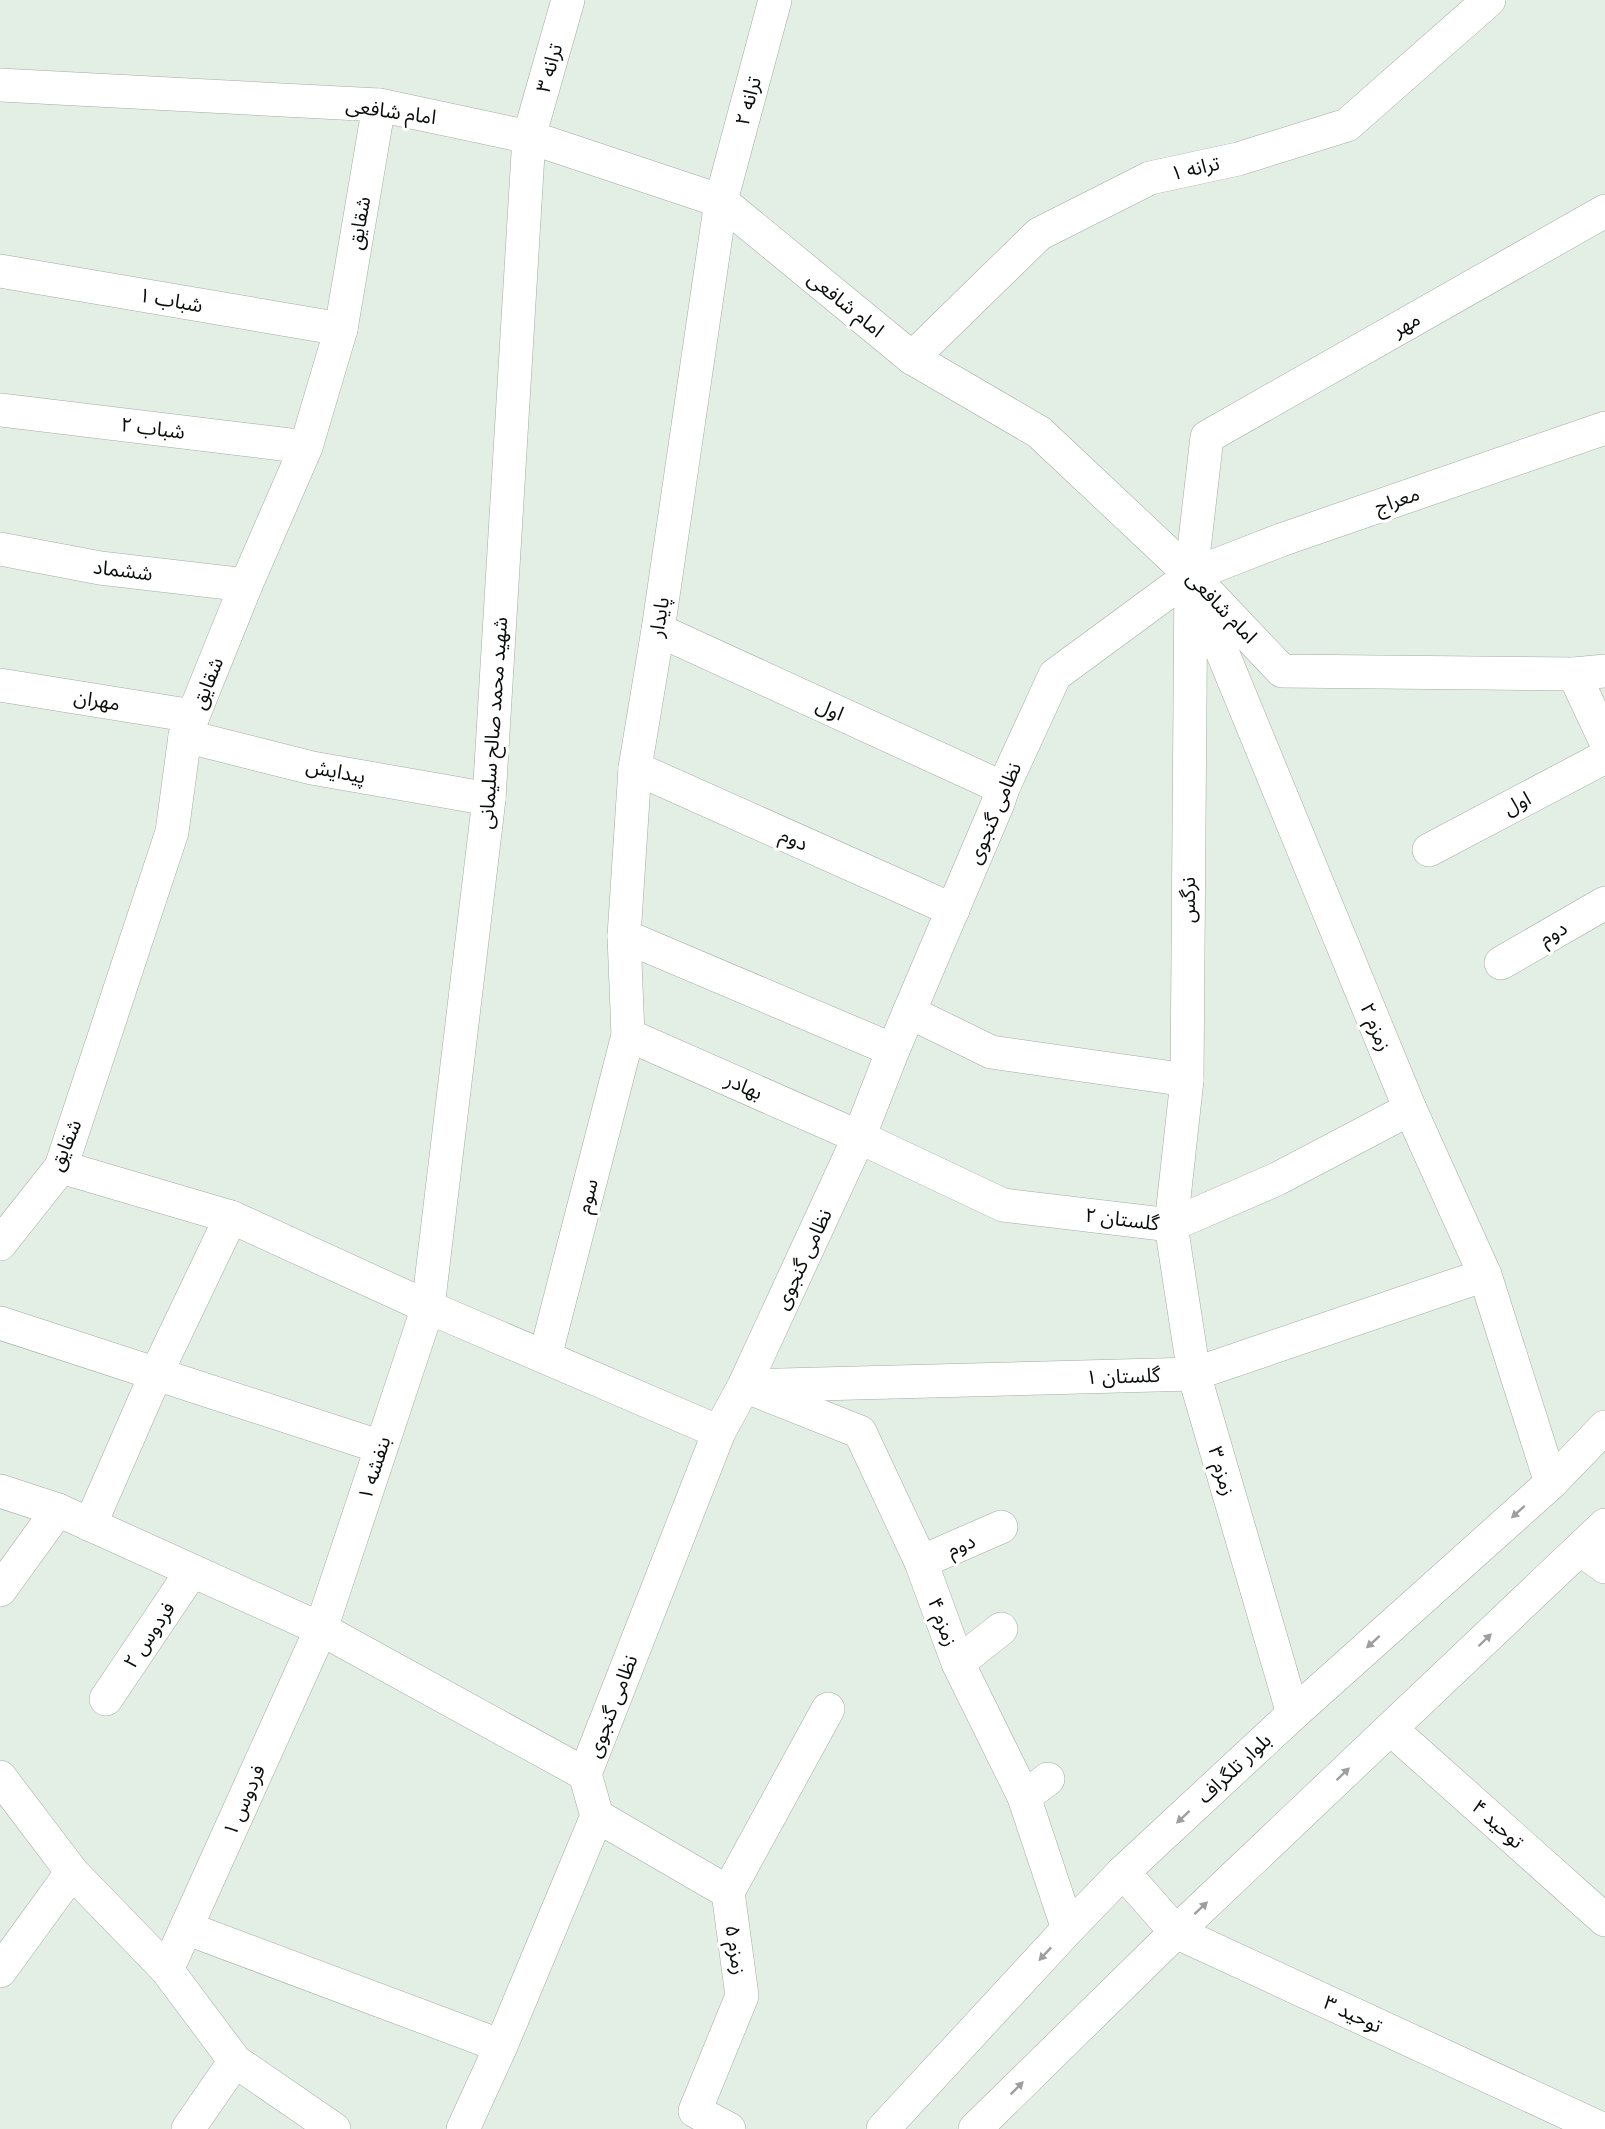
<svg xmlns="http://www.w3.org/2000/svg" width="1605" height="2129" font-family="'PT Serif','Noto Sans Arabic',serif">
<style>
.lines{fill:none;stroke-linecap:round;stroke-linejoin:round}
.minor-casing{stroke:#a2ada3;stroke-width:34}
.minor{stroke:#fff;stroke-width:33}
.oneway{fill:#9d9f9d}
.labels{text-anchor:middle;stroke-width:6;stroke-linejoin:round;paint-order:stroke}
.street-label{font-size:20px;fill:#0a0e0b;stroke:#fff}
</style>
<rect width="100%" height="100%" fill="#e3eee4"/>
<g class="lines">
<defs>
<g id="minor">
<path d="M0,85l379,20 150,32 192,64 191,157 127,74 152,143 91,96 292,3 31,-3"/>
<path d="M0,271l341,58"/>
<path d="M912,358l127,-124 111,-56 88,-19 109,-34 142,-125"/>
<path d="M0,410l306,37"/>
<path d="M0,549l100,19 146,17"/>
<path d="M1191,575l-4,505 -16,145 23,149 99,340"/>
<path d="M1191,575l90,-35 324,-112"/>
<path d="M1198,593l212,516 75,166 66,208"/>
<path d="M658,630l345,158"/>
<path d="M1574,674l31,66"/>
<path d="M0,685l193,31"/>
<path d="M185,736l127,32 177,31"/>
<path d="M635,768l318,142"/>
<path d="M1429,850l176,-93"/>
<path d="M624,936l269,114"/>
<path d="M1501,963l104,-60"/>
<path d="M909,1012l82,40 196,28"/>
<path d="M628,1035l231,102 144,68 168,20 106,-46 133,-70"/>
<path d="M61,1167l170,50 197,90 291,125"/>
<path d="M0,1244l61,-77 111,-335 13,-96 61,-151 60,-138 35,-118 38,-224"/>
<path d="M0,1323l381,124"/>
<path d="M545,1357l83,-322 -4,-99 11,-168 23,-138 63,-429 54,-201"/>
<path d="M744,1386l450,-12 291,-99"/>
<path d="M757,1391l103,41 61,130 37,101 66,134 44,132"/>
<path d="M0,1491l58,19 263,119 264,145"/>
<path d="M90,1525l66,-151 75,-157"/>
<path d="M1580,1549l25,18"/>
<path d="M921,1562l80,-35"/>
<path d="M0,1590l58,-80"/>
<path d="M958,1663l43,-34"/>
<path d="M106,1699l86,-128"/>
<path d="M1391,1729l214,191"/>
<path d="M0,1777l72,95 95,98 68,91 99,68"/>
<path d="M1024,1797l24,-18"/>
<path d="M597,1816l131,76 14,104 -47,115 34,18"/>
<path d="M1123,1872l53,60 426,197"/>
<path d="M728,1892l100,-183"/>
<path d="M186,1928l315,118"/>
<path d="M167,1970l154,-341 107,-322 61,-508 40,-662 39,-137"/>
<path d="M0,1971l72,-99"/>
<path d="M188,2129l47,-68"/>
<path d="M463,2129l38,-83 96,-230 -12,-42 134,-342 25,-46 115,-249 34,-87 105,-247 5,-15 52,-113 136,-100 16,-138 398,-226"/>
<path d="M883,2129l185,-200 55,-57 170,-158 258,-231 54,-56"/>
<path d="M975,2129l201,-197 429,-407"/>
</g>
</defs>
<use href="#minor" class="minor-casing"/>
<use href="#minor" class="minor"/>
</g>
<defs><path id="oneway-solid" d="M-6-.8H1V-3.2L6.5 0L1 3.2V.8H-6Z" transform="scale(1.5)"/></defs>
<g class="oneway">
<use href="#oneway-solid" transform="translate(1518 1512) rotate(138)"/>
<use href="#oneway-solid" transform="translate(1485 1640) rotate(-44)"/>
<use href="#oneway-solid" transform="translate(1373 1642) rotate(138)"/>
<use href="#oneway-solid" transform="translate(1343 1774) rotate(-44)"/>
<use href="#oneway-solid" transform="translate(1183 1817) rotate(137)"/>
<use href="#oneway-solid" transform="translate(1201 1908) rotate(-43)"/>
<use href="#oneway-solid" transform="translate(1045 1954) rotate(133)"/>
<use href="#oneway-solid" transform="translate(1017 2088) rotate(-45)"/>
</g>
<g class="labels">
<g class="street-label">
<text transform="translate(549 68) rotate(-74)" y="7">ترانه ۳</text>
<text transform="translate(748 101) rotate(-75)" y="7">ترانه ۲</text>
<text transform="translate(391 111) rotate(8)" y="7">امام شافعی</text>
<text transform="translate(1195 168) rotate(-13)" y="7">ترانه ۱</text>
<text transform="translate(359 223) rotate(-80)" y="7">شقایق</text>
<text transform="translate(171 300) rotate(10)" y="7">شباب ۱</text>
<text transform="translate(846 304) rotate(39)" y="7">امام شافعی</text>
<text transform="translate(1406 324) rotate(-30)" y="7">مهر</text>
<text transform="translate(153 428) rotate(7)" y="7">شباب ۲</text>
<text transform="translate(1397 500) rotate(-19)" y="7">معراج</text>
<text transform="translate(123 570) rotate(7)" y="7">ششماد</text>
<text transform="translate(1222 607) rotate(46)" y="7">امام شافعی</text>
<text transform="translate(659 617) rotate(-81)" y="7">پایدار</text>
<text transform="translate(207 683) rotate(-68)" y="7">شقایق</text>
<text transform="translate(97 700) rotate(9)" y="7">مهران</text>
<text transform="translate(830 709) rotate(24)" y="7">اول</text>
<text transform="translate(493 723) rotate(-86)" y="7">شهید محمد صالح سلیمانی</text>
<text transform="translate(336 771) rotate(11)" y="7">پیدایش</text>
<text transform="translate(1517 803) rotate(-28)" y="7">اول</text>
<text transform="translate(994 813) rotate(-67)" y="7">نظامی گنجوی</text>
<text transform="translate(794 839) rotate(24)" y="7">دوم</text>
<text transform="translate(1188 900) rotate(-90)" y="7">نرگس</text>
<text transform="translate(1553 933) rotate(-30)" y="7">دوم</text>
<text transform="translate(1376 1027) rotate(68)" y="7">زمزم ۲</text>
<text transform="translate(744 1086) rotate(24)" y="7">بهادر</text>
<text transform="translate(65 1145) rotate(-67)" y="7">شقایق</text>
<text transform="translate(587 1196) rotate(-76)" y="7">سوم</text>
<text transform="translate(1122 1219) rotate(7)" y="7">گلستان ۲</text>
<text transform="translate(803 1259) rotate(-65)" y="7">نظامی گنجوی</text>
<text transform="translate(1123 1376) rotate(-2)" y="7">گلستان ۱</text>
<text transform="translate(374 1468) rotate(-72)" y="7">بنفشه ۱</text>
<text transform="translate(1222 1471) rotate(74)" y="7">زمزم ۳</text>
<text transform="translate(961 1545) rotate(-23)" y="7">دوم</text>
<text transform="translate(943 1622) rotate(70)" y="7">زمزم ۴</text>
<text transform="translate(149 1635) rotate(-56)" y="7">فردوس ۲</text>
<text transform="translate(612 1706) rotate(-69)" y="7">نظامی گنجوی</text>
<text transform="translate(1234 1768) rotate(-43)" y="7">بلوار تلگراف</text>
<text transform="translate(244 1800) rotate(-66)" y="7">فردوس ۱</text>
<text transform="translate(1498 1824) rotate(42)" y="7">توحید ۴</text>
<text transform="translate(736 1950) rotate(82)" y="7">زمزم ۵</text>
<text transform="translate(1353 2014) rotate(25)" y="7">توحید ۳</text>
</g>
</g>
</svg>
